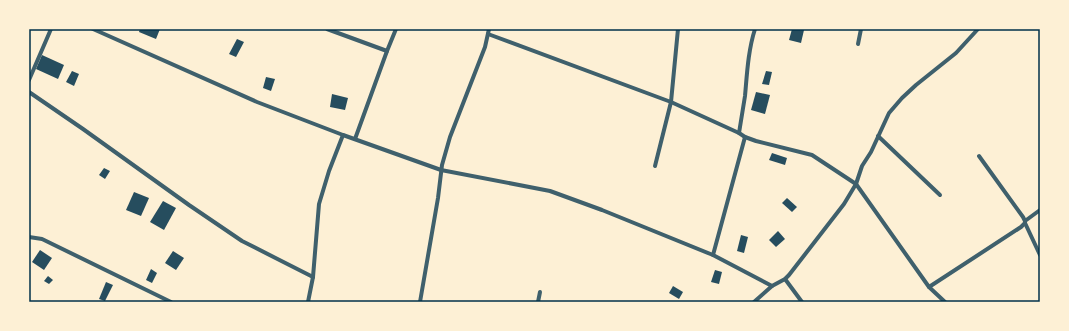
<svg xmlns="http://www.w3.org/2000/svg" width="1069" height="331" font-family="Literata,serif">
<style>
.building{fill:#264d5e}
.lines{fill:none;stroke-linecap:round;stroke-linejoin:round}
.minor{stroke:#3f606c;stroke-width:4}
.neatline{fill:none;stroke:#003049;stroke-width:1.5}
</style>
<rect width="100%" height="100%" fill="#fdf0d5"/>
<g class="building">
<path d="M140,29h20l-4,10 -17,-7z"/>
<path d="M792,29h7l5,1 -3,13 -12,-3z"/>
<path d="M237,39l7,3 -8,15 -7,-3z"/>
<path d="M42,55l22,10 -6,14 -22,-10z"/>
<path d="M72,71l7,3 -5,12 -8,-4z"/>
<path d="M766,71l6,1 -3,13 -7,-1z"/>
<path d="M266,77l9,2 -4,12 -8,-3z"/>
<path d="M756,92l14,3 -5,19 -14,-4z"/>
<path d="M332,94l16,4 -3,12 -15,-3z"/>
<path d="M772,153l15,5 -2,7 -16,-5z"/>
<path d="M104,168l6,3 -5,8 -6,-4z"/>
<path d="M134,192l15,6 -8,18 -15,-6z"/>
<path d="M787,198l10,9 -5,5 -10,-9z"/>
<path d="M163,201l13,7 -12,22 -14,-8z"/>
<path d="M778,231l7,8 -9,8 -7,-7z"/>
<path d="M741,235l7,2 -4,16 -7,-2z"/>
<path d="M40,250l12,8 -8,12 -12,-8z"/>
<path d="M173,251l11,7 -8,12 -11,-7z"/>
<path d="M151,269l6,4 -5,10 -6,-3z"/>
<path d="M715,270l7,2 -3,12 -8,-2z"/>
<path d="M48,276l5,4 -4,4 -5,-3z"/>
<path d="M106,282l7,3 -8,16 -6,-2z"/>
<path d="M673,286l10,6 -4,7 -10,-6z"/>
</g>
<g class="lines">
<g class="minor">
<path d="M93,29l164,73 86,33 98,35 109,21 52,19 111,45 59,31"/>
<path d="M327,29l60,22"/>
<path d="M488,34l183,68 68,31 6,4 11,4 56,14 44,29 73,103 16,15"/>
<path d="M858,44l3,-15"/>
<path d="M29,80l22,-51"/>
<path d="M29,92l54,37 106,76 53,36 71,36"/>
<path d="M739,133c2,-12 4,-25 6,-37 2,-22 3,-45 10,-67"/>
<path d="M878,136l62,59"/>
<path d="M355,139l32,-88 9,-22"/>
<path d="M979,156l44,61 2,4"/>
<path d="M655,166l16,-64 7,-73"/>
<path d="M1025,223l15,32"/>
<path d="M29,237l13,2 129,63"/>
<path d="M713,255l32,-118"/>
<path d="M785,279l17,23"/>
<path d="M929,287l92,-60 4,-4v-2l15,-11"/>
<path d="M308,302l5,-25 6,-73 10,-33 14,-36"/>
<path d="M420,302l18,-104 4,-33 8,-28 35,-90 4,-18"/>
<path d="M538,302l2,-10"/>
<path d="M754,302l18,-16 13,-7 4,-4 55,-71 12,-20 6,-18 9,-14 18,-39 13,-15 14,-13 40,-32 22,-24"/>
</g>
</g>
<rect width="1069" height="331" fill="none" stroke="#fdf0d5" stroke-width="60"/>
<rect x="30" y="30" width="1009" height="271" class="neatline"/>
</svg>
